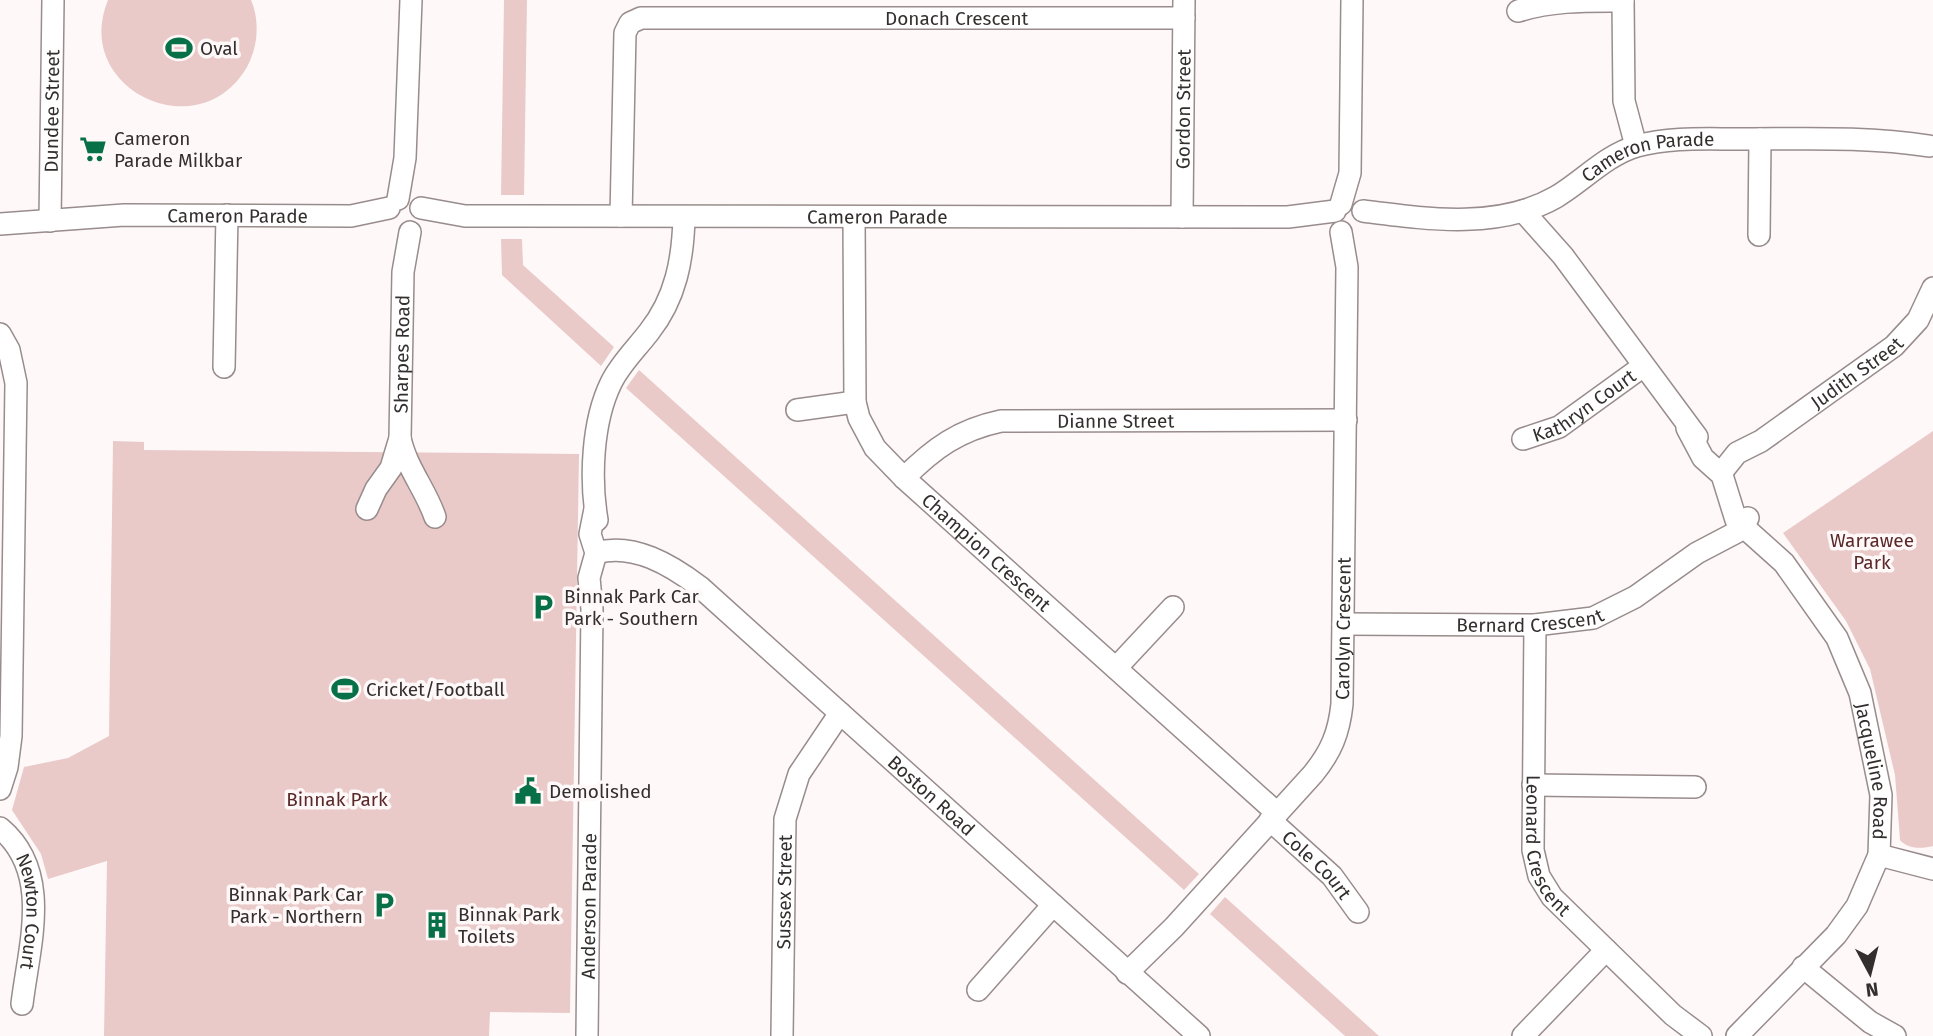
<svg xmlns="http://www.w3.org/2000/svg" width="1933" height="1036" font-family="'Fira Sans',sans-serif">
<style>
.green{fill:#e9cac9}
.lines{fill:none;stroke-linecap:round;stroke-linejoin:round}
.minor-casing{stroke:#998c8c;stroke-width:24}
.minor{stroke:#fff;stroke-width:21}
.labels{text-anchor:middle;stroke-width:7;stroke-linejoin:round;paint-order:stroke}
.street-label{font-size:19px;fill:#342f2f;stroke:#fef8f8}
.poi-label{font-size:19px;fill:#342f2f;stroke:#fef8f8;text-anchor:start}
.park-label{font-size:19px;fill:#5a2829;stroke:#fef8f8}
</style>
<rect width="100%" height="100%" fill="#fef8f8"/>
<g class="green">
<path d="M108,0h143c9,21 7,47 -4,67 -48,83 -176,22 -139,-67z"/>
<path d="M504,0h23l-3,195h-23z"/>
<path d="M501,239h21l1,26 91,82 -13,19 -99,-91z"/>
<path d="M639,370l560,504 -15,16 -558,-502z"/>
<path d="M1933,431v415c-11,3 -26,3 -33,-6l-5,-65 -25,-106 -24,-48 -63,-88z"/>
<path d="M113,441l31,1v8l435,4 -9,559 -80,-1 -1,24h-385l3,-175 -59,18 -7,-25 -29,-44 12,-43 44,-9 41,-22z"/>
<path d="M1225,897l154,139h-34l-135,-122z"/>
</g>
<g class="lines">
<defs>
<g id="minor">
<path d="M1623,0l1,101 12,45"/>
<path d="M1518,11c35,-11 69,-10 105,-10"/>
<path d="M398,199l7,-41 6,-158"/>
<path d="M1341,204l9,-31 2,-173"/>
<path id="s1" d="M421,208l44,8 823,1 47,-6"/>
<path id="s2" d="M1363,211c63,8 135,19 193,-14 27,-16 50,-42 81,-51 32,-9 68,-7 101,-7 64,0 128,-3 191,7"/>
<path d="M1523,211l40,45 134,181"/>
<path id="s3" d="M621,216l4,-183 5,-10 11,-5h543"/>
<path id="s4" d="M854,217l1,185 4,16 16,30 29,30 373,335"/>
<path id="s5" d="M1182,217l2,-217"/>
<path id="s6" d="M50,221l3,-221"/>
<path id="s7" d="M0,224l124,-9 227,1 38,-8"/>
<path d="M1759,235l1,-96"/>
<path d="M0,334l9,16 7,33 -5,353 -4,31 -7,22"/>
<path d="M224,367l3,-152"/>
<path d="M797,410l58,-8"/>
<path id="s8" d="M1687,428l16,30 19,17 14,45 48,43 53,75 23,55 21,102 -2,60 -22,51 -21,29 -99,101"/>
<path d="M400,438c6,29 26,52 35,79"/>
<path id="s9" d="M1523,439l36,-12 83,-60"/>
<path id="s10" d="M1721,473l16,-20 24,-12 133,-95 24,-26 15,-32"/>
<path id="s11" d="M904,478c30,-30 55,-48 97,-57l345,-1"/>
<path id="s12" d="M367,509l9,-20 15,-21 9,-30 3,-166 7,-40"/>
<path d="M597,520c-7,-41 -5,-98 14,-137 9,-19 25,-34 38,-51 27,-34 34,-73 35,-115"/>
<path id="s13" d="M596,553c37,-11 75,12 104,34l499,449"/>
<path id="s14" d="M1343,624l192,1 58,-7 42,-21 62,-44 40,-21 11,-14"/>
<path id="s15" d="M1535,625l-2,225 6,26 13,21 121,118 28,21"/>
<path d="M1116,668l57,-61"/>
<path d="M1533,785l162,2"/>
<path id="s16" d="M1270,820l62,56 26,36"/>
<path id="s17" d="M0,828c53,44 29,117 22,176"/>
<path d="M1879,855l54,14"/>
<path d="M1803,967l67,55 25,14"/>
<path id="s18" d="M1127,973l47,-46 139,-153c18,-22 26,-41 29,-70l5,-437 -6,-35"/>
<path d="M978,990l75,-85"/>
<path id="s19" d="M587,1036l5,-427 -3,-31 7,-25 -6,-19 5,-25"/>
<path id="s20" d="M782,1036l3,-217 14,-45 41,-61"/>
<path d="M1523,1036l83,-86"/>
</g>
</defs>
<use href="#minor" class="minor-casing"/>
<use href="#minor" class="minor"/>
</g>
<defs>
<symbol id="stadium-bare" viewBox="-9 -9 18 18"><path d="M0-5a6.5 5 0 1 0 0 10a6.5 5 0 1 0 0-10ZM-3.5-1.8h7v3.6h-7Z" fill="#077047" stroke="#fef8f8" stroke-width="2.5" paint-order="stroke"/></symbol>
<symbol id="supermarket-bare" viewBox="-9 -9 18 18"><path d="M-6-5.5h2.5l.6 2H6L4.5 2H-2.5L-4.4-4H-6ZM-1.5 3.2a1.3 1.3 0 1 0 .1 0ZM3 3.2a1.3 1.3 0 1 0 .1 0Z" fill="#077047" stroke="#fef8f8" stroke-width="2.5" paint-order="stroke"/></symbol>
<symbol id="parking-bare" viewBox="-9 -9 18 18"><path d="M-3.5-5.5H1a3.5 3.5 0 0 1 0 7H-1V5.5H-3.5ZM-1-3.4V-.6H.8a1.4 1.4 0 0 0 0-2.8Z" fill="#077047" stroke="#fef8f8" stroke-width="2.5" paint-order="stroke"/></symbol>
<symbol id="civic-bare" viewBox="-9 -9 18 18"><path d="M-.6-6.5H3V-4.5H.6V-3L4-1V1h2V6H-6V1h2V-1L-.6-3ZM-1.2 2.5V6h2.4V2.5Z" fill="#077047" stroke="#fef8f8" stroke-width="2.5" paint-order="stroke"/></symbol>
<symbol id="building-bare" viewBox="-9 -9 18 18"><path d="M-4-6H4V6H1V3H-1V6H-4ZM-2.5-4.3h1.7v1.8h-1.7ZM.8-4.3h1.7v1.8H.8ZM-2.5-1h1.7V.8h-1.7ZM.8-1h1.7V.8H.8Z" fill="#077047" stroke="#fef8f8" stroke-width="2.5" paint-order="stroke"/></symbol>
</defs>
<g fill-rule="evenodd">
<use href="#stadium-bare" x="160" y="29" width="38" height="38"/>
<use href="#supermarket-bare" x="74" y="130" width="38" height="38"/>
<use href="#parking-bare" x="524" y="588" width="38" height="38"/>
<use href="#stadium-bare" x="326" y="670" width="38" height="38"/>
<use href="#civic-bare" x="509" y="772" width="38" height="38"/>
<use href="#parking-bare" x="365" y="886" width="38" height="38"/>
<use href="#building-bare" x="418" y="906" width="38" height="38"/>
</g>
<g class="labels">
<g class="street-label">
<text dy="7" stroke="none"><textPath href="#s3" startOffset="522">Donach Crescent</textPath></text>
<text dy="7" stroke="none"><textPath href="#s5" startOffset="108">Gordon Street</textPath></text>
<text dy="7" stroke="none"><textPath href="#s6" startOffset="110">Dundee Street</textPath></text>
<text dy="7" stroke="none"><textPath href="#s2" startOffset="301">Cameron Parade</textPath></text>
<text dy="7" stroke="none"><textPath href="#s7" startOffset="238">Cameron Parade</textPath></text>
<text dy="7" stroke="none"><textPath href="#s1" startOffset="457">Cameron Parade</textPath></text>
<text dy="7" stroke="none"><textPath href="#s12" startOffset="163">Sharpes Road</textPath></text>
<text dy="7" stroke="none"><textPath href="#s10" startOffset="170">Judith Street</textPath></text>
<text dy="7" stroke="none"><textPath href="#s9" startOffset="70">Kathryn Court</textPath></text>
<text dy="7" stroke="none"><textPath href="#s11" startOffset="229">Dianne Street</textPath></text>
<text dy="7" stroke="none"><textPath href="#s4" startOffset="388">Champion Crescent</textPath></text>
<text dy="7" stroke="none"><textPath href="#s14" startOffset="187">Bernard Crescent</textPath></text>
<text dy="7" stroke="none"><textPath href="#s18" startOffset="425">Carolyn Crescent</textPath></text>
<text dy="7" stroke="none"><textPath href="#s8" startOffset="402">Jacqueline Road</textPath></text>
<text dy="7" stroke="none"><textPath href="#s13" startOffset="425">Boston Road</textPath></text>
<text dy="7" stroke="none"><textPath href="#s15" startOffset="224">Leonard Crescent</textPath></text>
<text dy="7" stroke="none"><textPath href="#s16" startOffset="65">Cole Court</textPath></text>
<text dy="7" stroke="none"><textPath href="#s20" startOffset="144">Sussex Street</textPath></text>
<text dy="7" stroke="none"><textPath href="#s19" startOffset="130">Anderson Parade</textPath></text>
<text dy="7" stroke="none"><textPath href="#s17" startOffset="93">Newton Court</textPath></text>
</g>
<g class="poi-label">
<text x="200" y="55">Oval</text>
<text x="114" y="145">Cameron<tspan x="114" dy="22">Parade Milkbar</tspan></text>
<text x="564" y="603">Binnak Park Car<tspan x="564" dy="22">Park - Southern</tspan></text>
<text x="366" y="696">Cricket/Football</text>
<text x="549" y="798">Demolished</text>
<text x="363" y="901" text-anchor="end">Binnak Park Car<tspan x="363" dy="22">Park - Northern</tspan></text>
<text x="458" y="921">Binnak Park<tspan x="458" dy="22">Toilets</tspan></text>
</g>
<g class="park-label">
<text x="1872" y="547">Warrawee<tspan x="1872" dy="22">Park</tspan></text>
<text x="337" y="806">Binnak Park</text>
</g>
</g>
<g transform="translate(1870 973) rotate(173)" stroke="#fef8f8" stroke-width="5" paint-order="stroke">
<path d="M0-5L12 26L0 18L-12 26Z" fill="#342f2f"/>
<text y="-10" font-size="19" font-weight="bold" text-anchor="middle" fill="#342f2f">N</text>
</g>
</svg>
